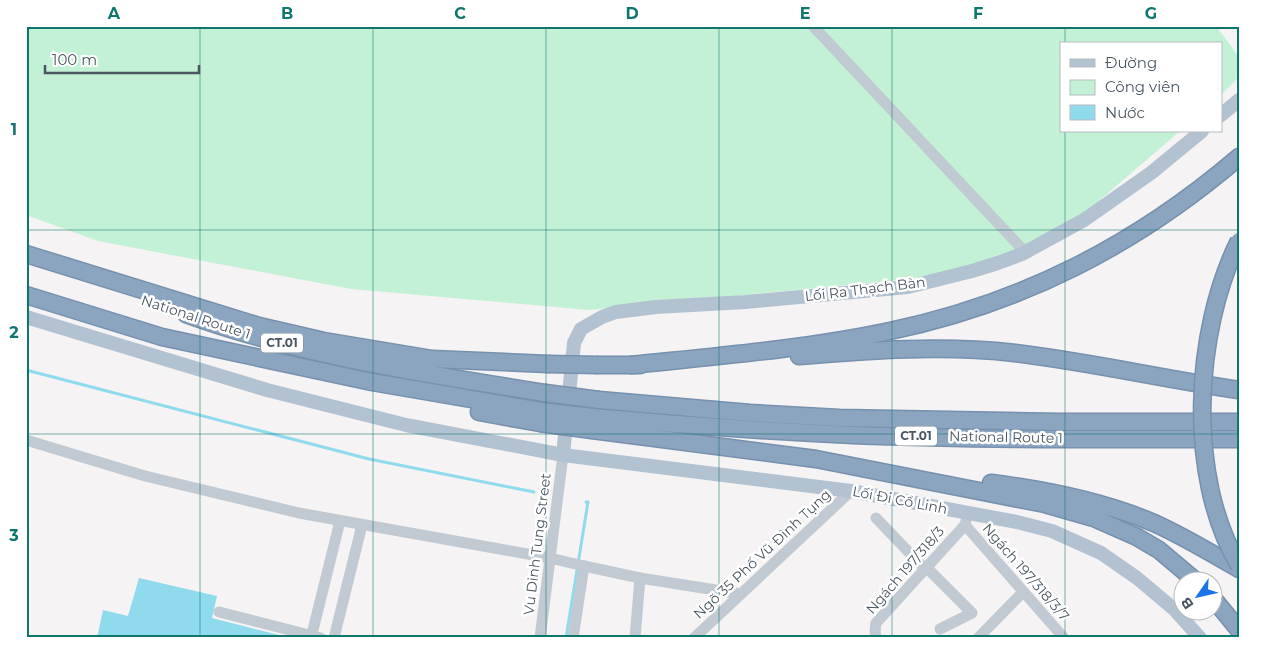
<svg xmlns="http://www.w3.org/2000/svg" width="1265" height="664" font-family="Montserrat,sans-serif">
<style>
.green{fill:#c3f1d5}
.water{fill:#90daee}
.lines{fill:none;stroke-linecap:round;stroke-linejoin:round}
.stream{stroke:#90daee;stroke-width:3}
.highway-casing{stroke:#7690ad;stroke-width:19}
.minor{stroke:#c1cad2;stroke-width:11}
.major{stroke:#b3c2d1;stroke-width:14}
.highway{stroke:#8ba5c1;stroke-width:16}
.highway-bridge-casing{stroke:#7690ad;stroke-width:19;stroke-linecap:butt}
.highway-bridge{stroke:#8ba5c1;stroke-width:16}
.grid{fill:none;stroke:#0f766e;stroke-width:1;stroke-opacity:0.55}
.labels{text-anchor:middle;stroke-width:5;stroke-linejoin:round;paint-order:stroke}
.shield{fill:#fff;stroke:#808990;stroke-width:1}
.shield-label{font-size:12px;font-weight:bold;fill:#4a5661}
.street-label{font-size:14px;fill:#4a5661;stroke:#fff}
.neatline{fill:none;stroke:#0f766e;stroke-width:2}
.grid-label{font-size:16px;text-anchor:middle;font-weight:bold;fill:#0f766e}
</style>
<rect width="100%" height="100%" fill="#f5f3f3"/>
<path class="green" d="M26,26h1190l23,31v20l-18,18v-51h-160v87h119l-101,87 -96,47 -74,14 -320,31 -238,-21 -253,-48 -72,-26z"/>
<path class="water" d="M139,578l78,18 -5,22 79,20h-194l6,-28 25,6z"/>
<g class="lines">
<g class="stream">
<path d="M26,370l343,89 165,33"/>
<path d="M566,638l22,-136h-2"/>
</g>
<defs>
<g id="highway">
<path d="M26,254l233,72 65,15 108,18 116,5"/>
<path d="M26,295l136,42 210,45 169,29"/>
<path d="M186,314c115,42 239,60 359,79"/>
<path d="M799,356c72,-6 144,-11 216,-3 75,9 149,26 224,37"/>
<path d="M598,365h42"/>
<path d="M631,365c87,-9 174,-16 259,-34 133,-28 246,-86 349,-174"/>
<path d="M599,400l151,13 89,5 221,4h179"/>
<path d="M479,412l61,11"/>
<path d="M593,417c87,8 174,14 260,18 129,5 257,4 386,4"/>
<path d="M592,430l224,29 229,45 49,14 43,19 22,13 38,32"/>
<path d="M991,483c56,7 111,18 163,40 29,13 57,30 85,46"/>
<path d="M1212,597l27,33"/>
</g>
</defs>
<use href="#highway" class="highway-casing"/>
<g class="minor">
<path d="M813,26l212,226"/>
<path d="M26,440l119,36 154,37 251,45 34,8"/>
<path d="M876,518l49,51"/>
<path d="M965,525l99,113"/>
<path d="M926,567l46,46 -32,16"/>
<path d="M219,612l102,26"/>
<path d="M311,638l29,-117"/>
<path d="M334,638l28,-113"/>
<path d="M540,638l23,-183"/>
<path d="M573,638l11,-72 56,12 101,16"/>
<path d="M635,638l5,-60"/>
<path d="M694,638l157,-147"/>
<path d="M876,638l-1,-7 1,-8 89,-98 3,-12"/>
<path d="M978,638l45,-46"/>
</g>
<g class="major">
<path d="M1221,115l18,-15"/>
<path d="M26,317l241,73 139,35 157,30 288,36 166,31 35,9 49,22 36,25 38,32 25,28"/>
<path d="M563,455l11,-112 7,-14 21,-12 14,-5 40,-5 90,-5 162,-15 64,-16 26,-8 24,-9 62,-34 67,-47 51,-42"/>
</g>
<use href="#highway" class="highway"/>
<defs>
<g id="highway-bridge">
<path d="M1239,241c-45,90 -53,236 0,324"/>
<path d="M548,364l50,1"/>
<path d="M545,393l54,7"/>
<path d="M541,411l52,6"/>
<path d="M540,423l52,7"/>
</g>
</defs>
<use href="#highway-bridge" class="highway-bridge-casing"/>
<use href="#highway-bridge" class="highway-bridge"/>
</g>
<path class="grid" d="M200,26v612M373,26v612M546,26v612M719,26v612M892,26v612M1065,26v18M1065,131v507M26,230h1213M26,434h1213"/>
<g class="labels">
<g class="shield">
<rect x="261" y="333.5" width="42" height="19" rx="4"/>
<rect x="895" y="426.5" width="42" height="19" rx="4"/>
</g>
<g class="shield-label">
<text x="282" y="347">CT.01</text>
<text x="916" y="440">CT.01</text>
</g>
<g class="street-label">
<text transform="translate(865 289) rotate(-7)" y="5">Lối Ra Thạch Bàn</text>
<text transform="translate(196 317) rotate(18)" y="5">National Route 1</text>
<text transform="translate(1006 437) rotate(1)" y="5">National Route 1</text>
<text transform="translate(900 500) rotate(11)" y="5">Lối Đi Cổ Linh</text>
<text transform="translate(537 544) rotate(-83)" y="5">Vu Dinh Tung Street</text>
<text transform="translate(762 554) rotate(-43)" y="5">Ngõ 35 Phố Vũ Đình Tụng</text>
<text transform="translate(905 570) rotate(-49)" y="5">Ngách 197/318/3</text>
<text transform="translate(1026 572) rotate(49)" y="5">Ngách 197/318/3/7</text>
</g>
</g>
<rect width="1265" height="664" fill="none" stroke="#ffffff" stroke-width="55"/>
<rect x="1060" y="42" width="162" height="90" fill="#ffffff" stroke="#b7bbc0"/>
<rect x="1070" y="59" width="25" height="8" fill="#b3c2d1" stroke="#b7bbc0"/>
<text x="1105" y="68" font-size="15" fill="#4a5661">Đường</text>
<rect x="1070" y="80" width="25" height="15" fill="#c3f1d5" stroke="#b7bbc0"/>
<text x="1105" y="92" font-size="15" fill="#4a5661">Công viên</text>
<rect x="1070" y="105" width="25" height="15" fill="#90daee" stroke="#b7bbc0"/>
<text x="1105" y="118" font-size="15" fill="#4a5661">Nước</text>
<g transform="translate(1198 596) rotate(236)"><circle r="24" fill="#ffffff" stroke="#b7bbc0"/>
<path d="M0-4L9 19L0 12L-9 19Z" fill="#1a73e8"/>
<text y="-8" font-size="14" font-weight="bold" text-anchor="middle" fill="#4a5661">B</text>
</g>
<path d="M45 65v8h154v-8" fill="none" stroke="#4a5661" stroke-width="2.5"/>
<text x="52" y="65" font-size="15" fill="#4a5661" stroke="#ffffff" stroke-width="4" paint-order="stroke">100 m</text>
<rect x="28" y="28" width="1210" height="608" class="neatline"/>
<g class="grid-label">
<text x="114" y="19">A</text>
<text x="287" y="19">B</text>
<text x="460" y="19">C</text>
<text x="632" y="19">D</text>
<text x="805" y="19">E</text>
<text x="978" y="19">F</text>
<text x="1151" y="19">G</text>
<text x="14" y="135">1</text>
<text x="14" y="338">2</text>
<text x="14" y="541">3</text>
</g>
</svg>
